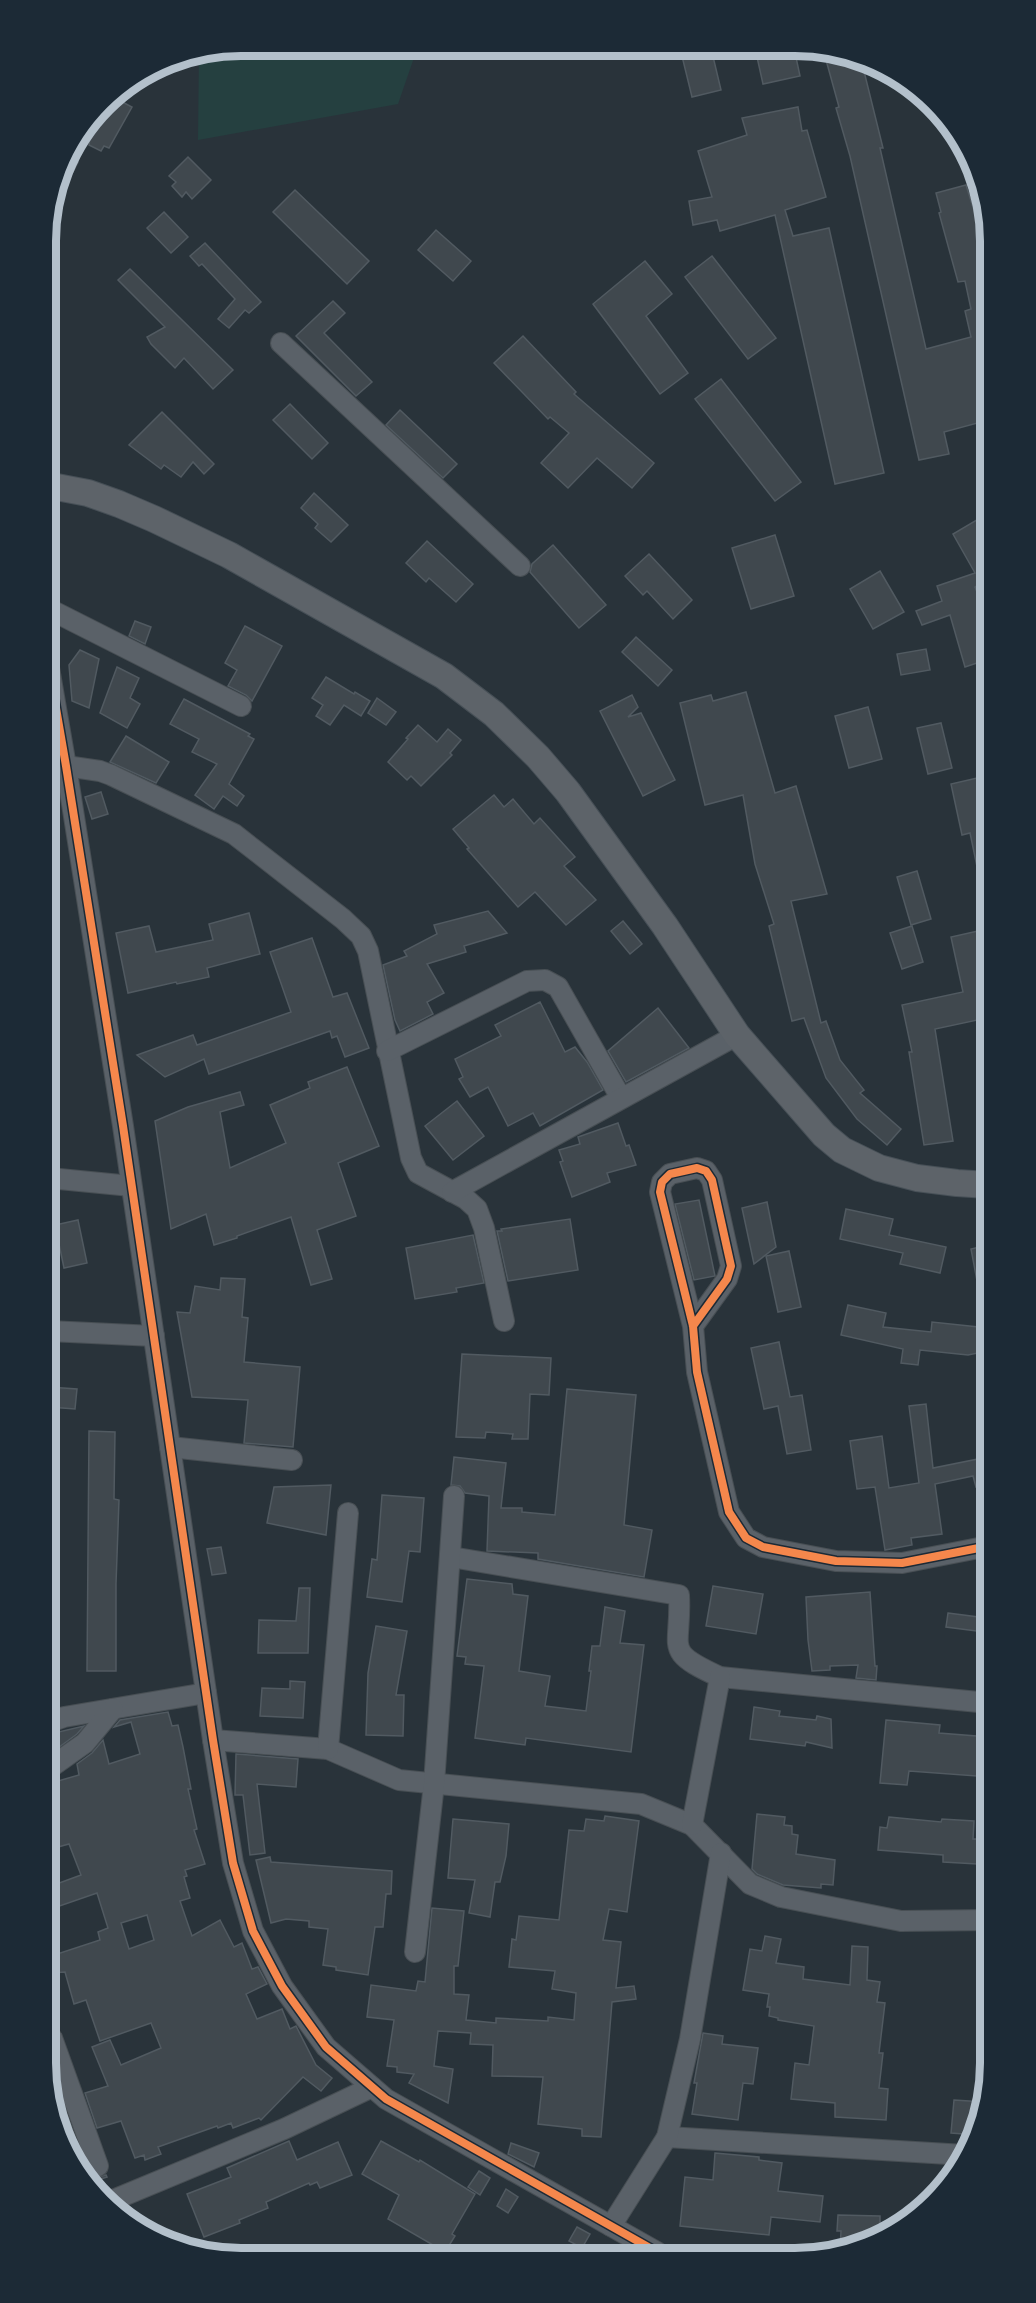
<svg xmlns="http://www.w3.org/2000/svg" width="1036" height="2303" font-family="Ubuntu,sans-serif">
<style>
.green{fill:#254040}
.building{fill:#40484e;stroke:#515a61;stroke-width:1.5;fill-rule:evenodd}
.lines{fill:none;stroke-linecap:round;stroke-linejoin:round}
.minor-casing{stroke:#484f54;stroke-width:22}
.major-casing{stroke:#475057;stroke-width:28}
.minor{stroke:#5a6168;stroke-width:20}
.major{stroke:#5d6369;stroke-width:26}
.cycleway-casing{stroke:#1c2a36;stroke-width:11}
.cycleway{stroke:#f5874c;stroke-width:8}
.rim{fill:none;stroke:#b3c0cb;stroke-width:8}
</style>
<rect width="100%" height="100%" fill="#29333a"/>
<path class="green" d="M241 45 418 46 398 104 198 140 199 53Z"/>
<g class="building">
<path d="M680 48H711L721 90 692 97Z"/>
<path d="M755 48H794L800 76 763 84Z"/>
<path d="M823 49H833L862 63 883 148H880L926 349 971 337 965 311 971 309 965 281 958 282 939 213 941 212 936 193 966 185 976 217 978 216 984 243 985 421 944 432 949 454 919 460 850 156 836 108 839 107Z"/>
<path d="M113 97 132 107 109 148 104 146 101 151 89 145 90 138Z"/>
<path d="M798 107 802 131 807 130 826 197 785 210 793 236 829 228 884 473 835 484 775 215 720 231 717 220 693 225 689 201 712 197 698 151 747 135 742 118Z"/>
<path d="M65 156 78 162 60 197 54 195Z"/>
<path d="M188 157 211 180 192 199 186 192 182 197 172 186 176 182 169 176Z"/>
<path d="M295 190 369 261 347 284 273 212Z"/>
<path d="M164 212 188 237 171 253 147 228Z"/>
<path d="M436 230 471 261 453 281 418 250Z"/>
<path d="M205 243 261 302 249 313 245 310 229 328 218 319 235 299 202 264 199 266 190 256Z"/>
<path d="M712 256 776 338 748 359 685 277Z"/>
<path d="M645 261 672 294 646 316 688 373 660 394 593 304Z"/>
<path d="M130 269 233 370 213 389 184 358 175 368 151 344 147 337 165 327 118 280Z"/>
<path d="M333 301 345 313 324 333 372 382 356 396 296 336Z"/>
<path d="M523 336 576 392 574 394 654 463 632 488 597 458 568 488 541 463 569 433 550 417 548 419 494 363Z"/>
<path d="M721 379 801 482 775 501 695 399Z"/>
<path d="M290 404 328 443 312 459 273 420Z"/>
<path d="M400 410 457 464 443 478 386 425Z"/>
<path d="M162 412 214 464 204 474 193 462 181 477 164 465 161 469 129 445Z"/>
<path d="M314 493 348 525 331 542 315 528 318 524 301 508Z"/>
<path d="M980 518 985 528 986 591 981 583 975 587 983 608H986V660L965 667 950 615 922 625 916 611 942 601 937 586 975 573 953 534Z"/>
<path d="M775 535 794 596 751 609 732 548Z"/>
<path d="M427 541 473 584 456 602 429 578 426 582 406 563Z"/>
<path d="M553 545 606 605 579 628 530 572 532 564Z"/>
<path d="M649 554 692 600 673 619 647 591 643 595 625 576Z"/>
<path d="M880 571 904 612 873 629 850 589Z"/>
<path d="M135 621 151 627 145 644 129 636Z"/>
<path d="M245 626 282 646 252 701 246 695 228 686 237 670 225 663Z"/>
<path d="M636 637 672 670 658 686 622 652Z"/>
<path d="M926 649 930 670 901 675 897 654Z"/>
<path d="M80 650 99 659 89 708 72 701 69 665Z"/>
<path d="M117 667 139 678 130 698 140 704 127 728 100 713Z"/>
<path d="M326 677 354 694 355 692 370 701 361 716 344 705 330 725 316 716 323 705 312 698Z"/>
<path d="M746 692 775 793 796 786 827 894 791 901 821 1023 826 1021 840 1060 864 1090 860 1093 901 1129 887 1145 857 1119 826 1078 804 1018 792 1021 769 926 774 924 755 864 743 795 705 805 680 703 711 695 713 701Z"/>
<path d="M632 695 638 707 628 717 641 713 675 780 643 796 600 711Z"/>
<path d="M377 698 396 712 386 725 368 713Z"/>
<path d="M184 699 250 734 248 736 254 739 229 784 244 796 237 806 223 796 214 809 195 795 217 764 192 752 199 739 170 724Z"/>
<path d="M868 707 882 759 849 768 835 716Z"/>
<path d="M941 723 952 768 928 774 917 728Z"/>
<path d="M418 725 437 742 448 729 461 740 450 753 452 755 421 786 411 776 407 780 388 762 408 739 406 738Z"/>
<path d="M126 736 169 762 156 783 110 762Z"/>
<path d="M986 776 987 880 980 881 970 833 962 835 951 784Z"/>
<path d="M101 792 108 814 92 819 85 797Z"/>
<path d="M494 795 504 807 513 799 534 824 540 818 575 857 564 866 596 900 566 925 535 892 518 907 467 849 469 848 453 829Z"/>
<path d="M917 871 931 919 911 925 897 877Z"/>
<path d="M488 911 507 933 464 946 466 952 427 964 444 993 427 1002 433 1014 400 1031 395 1020 383 965 407 956 404 951 437 934 434 925Z"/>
<path d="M249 913 260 954 207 968 209 977 177 984 176 982 128 993 116 933 149 926 156 952 213 940 209 924Z"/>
<path d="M623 921 642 944 630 954 611 931Z"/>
<path d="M912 926 923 962 902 969 890 933Z"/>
<path d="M987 929V963L981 964 987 994V1018L935 1029 953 1141 924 1145 909 1052H912L902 1005 963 992 951 937Z"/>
<path d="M312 938 333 997 347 993 369 1048 345 1057 337 1036 332 1038 330 1031 209 1074 204 1059 165 1077 137 1055 193 1035 197 1045 291 1012 270 952Z"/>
<path d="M540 1002 565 1052 575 1047 587 1062 603 1090 540 1126 533 1113 508 1126 488 1087 470 1097 459 1079 463 1077 455 1059 501 1036 495 1025Z"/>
<path d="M658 1008 689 1048 626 1082 608 1051Z"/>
<path d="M347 1067 379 1146 338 1163 356 1216 317 1230 332 1279 311 1285 291 1217 237 1236V1238L214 1245 206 1214 171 1229 155 1121 188 1107 240 1092 244 1105 220 1112 230 1168 286 1143 270 1105 310 1088 308 1082Z"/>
<path d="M457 1101 484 1136 453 1160 425 1126Z"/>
<path d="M618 1123 626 1146 629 1145 636 1165 607 1173 610 1182 572 1197 560 1162 563 1161 559 1150 580 1144 578 1137Z"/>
<path d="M699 1200 715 1276 694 1280 675 1204Z"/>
<path d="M767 1202 776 1247 754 1264 742 1208Z"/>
<path d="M846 1209 893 1219 889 1235 946 1247 940 1273 900 1264 903 1253 840 1239Z"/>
<path d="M570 1219 578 1270 508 1281 497 1231H502L501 1229Z"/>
<path d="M78 1220 87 1263 64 1268 55 1225Z"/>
<path d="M473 1235 484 1283 456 1288 457 1292 415 1299 406 1248Z"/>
<path d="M988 1245V1301L981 1302 971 1249Z"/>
<path d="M789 1251 801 1307 778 1312 766 1256Z"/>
<path d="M221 1278 245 1279 242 1317 248 1318 244 1362 300 1367 293 1447 244 1443 248 1400 192 1397 177 1312 190 1313 195 1286 220 1290Z"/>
<path d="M848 1305 886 1313 883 1327 931 1332 932 1322 988 1328V1351L968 1355 920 1350 918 1365 901 1363 903 1349 841 1335Z"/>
<path d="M779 1342 790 1397 802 1395 811 1450 787 1454 778 1406 764 1409 751 1348Z"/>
<path d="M462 1354 551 1358 549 1395 530 1394 528 1439H512L513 1434 486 1432 485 1438 456 1437Z"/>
<path d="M49 1387 77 1389 75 1409 49 1407Z"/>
<path d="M567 1389 636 1395 624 1525 652 1530 644 1577 538 1559V1553L487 1551 489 1496 465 1493 460 1486 451 1485 454 1457 506 1463 501 1508H522V1512L555 1515Z"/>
<path d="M926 1404 933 1468 988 1457 989 1484 976 1487 973 1476 935 1484 942 1534 911 1538 912 1545 885 1550 875 1487 857 1489 850 1441 882 1436 889 1488 919 1483 909 1406Z"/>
<path d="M89 1431 115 1432 114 1499 119 1500 116 1584V1671H87Z"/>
<path d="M331 1485 326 1535 267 1523 274 1487Z"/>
<path d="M382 1495 424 1498 420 1552 409 1551 402 1602 367 1597 372 1559 377 1560Z"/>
<path d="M221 1547 226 1573 212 1575 207 1549Z"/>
<path d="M467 1579 512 1584 513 1594 528 1596 519 1671 550 1676 545 1706 586 1711 591 1671H589L592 1646H600L605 1607 625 1611 620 1643 644 1645 631 1752 526 1738 525 1745 475 1738 484 1666 465 1664 466 1657 457 1656Z"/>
<path d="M713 1586 763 1594 756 1634 706 1626Z"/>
<path d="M299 1588H310L308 1653H258L259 1620 296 1621Z"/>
<path d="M870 1592 875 1666H877L876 1680 856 1678 858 1665 830 1666V1670L812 1671 808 1640 806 1597Z"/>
<path d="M948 1613 986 1618 984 1632 946 1627Z"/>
<path d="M376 1626 407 1631 396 1695H404L403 1736 366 1735 368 1673Z"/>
<path d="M290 1681 305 1682 303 1718 260 1716 262 1688 290 1689Z"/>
<path d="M754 1707 780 1711 779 1716 816 1720 817 1716 831 1719 832 1748 806 1742 805 1746 750 1739Z"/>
<path d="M168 1712 172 1726 178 1725 183 1747 191 1789H188L197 1829 194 1830 205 1864 185 1870 187 1876 184 1877 190 1898 180 1901 192 1936 220 1920 234 1947 242 1943 252 1969 258 1967 267 1984 246 1994 257 2019 282 2009 290 2029 296 2026 316 2065 332 2078 321 2091 303 2077 261 2120 259 2118 233 2128 231 2123 218 2128 217 2126 158 2147 161 2154 145 2160 144 2155 135 2158 121 2121 97 2128 85 2093 108 2086 92 2047 110 2040 121 2065 161 2048 151 2023 100 2041 86 2000 74 2004 65 1972 51 1973V1956L100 1940 98 1932 108 1928 97 1893 51 1909V1886L81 1875 69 1844 51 1849V1783L79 1775 77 1764 92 1753 103 1740 109 1764 140 1754 131 1722 114 1727 120 1720ZM147 1915 154 1940 129 1949 121 1923Z"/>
<path d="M886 1720 940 1725 939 1733 989 1737 990 1777 909 1771 907 1785 880 1783Z"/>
<path d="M84 1726 77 1734 51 1753 50 1734Z"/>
<path d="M236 1754 298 1759 296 1787 257 1784 265 1853 250 1855 243 1795H235Z"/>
<path d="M757 1814 785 1817 784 1825 792 1826V1834L798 1835 796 1854 835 1860 833 1885 821 1884V1888L783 1885 757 1874 752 1869Z"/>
<path d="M605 1816 639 1821 627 1912 609 1909 603 1940 621 1942 616 1988 634 1986 636 1999 612 2002 601 2137 582 2136V2129L538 2124 543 2077 492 2076 493 2045 470 2044 471 2033 438 2031 434 2066 453 2069 448 2103 409 2083 414 2074 397 2072V2067L387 2066 394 2020 367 2017 371 1985 416 1991 418 1981 425 1982 432 1908 464 1911 458 1966H454V1994L469 1995 466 2020 496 2023V2018L548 2021V2017L574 2020 576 1993 552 1989 555 1971 509 1967 512 1939 516 1940 519 1916 559 1920 569 1830 584 1831 586 1819 604 1821Z"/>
<path d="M889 1817 941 1822 942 1819 974 1821 973 1839H979L977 1864 943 1862V1855L878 1850 880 1827 887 1828Z"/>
<path d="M453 1819 509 1824 506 1856 500 1882H495L490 1917 469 1913 475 1880 448 1878Z"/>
<path d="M270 1857 271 1862 392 1871 391 1894H386L383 1927H375L368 1975 336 1970V1967L323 1965 328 1929 309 1927V1921L286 1919 271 1923 256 1860Z"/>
<path d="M765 1936 781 1939 776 1963 804 1967 803 1979 850 1985 852 1946 868 1947 867 1980 880 1982 877 2002 885 2003 879 2053H883L879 2088 888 2089 886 2120 835 2117V2103L791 2099 795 2063 809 2065 814 2026 778 2020V2018L769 2016 770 2007H767L769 1994 743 1990 750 1949 762 1951Z"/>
<path d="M703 2033 723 2036 722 2044 758 2048 753 2084 743 2083 738 2120 692 2114 697 2083H694Z"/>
<path d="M52 2072 87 2170 95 2178 106 2175 107 2177 89 2183 78 2171 52 2113Z"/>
<path d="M954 2100 984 2102 977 2135 951 2133Z"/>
<path d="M289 2141 297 2160 338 2142 352 2175 320 2188 317 2182 310 2185 309 2183 266 2202 268 2208 239 2220 240 2223 204 2237 187 2194 231 2177 227 2168Z"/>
<path d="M381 2141 419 2162 420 2160 475 2194 452 2234 455 2236 445 2252 388 2219 399 2195 362 2174Z"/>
<path d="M511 2143 539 2153 534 2167 508 2154Z"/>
<path d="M715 2153 759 2157V2160L782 2163 778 2191 823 2196 820 2222 771 2217 769 2235 680 2226 685 2177 713 2180Z"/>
<path d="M479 2171 490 2178 480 2195 468 2187Z"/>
<path d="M506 2189 518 2197 508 2213 497 2206Z"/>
<path d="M838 2215 880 2216V2236L849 2250H840L841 2231H837Z"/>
<path d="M577 2227 590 2234 582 2248 569 2241Z"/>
</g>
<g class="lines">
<defs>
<g id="minor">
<path d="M281 343 520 566"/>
<path d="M47 608 241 706"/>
<path d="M47 656 66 766 123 1126 213 1740 233 1863 253 1931 282 1986 326 2047 386 2099 657 2252"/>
<path d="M66 766 100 771 111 775 234 834 343 919 361 936 368 951 411 1158 418 1173 466 1199 477 1209 484 1228 504 1321"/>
<path d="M387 1051 527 981 545 980 558 987 621 1098"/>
<path d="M49 1178 131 1186"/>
<path d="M452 1192 737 1035"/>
<path d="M693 1326 727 1279 731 1266 712 1180 706 1171 697 1168 670 1174 662 1182 660 1192 693 1326 697 1372 729 1512 746 1538 763 1547 836 1561 902 1563 989 1546"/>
<path d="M49 1331 154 1336"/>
<path d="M170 1447 292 1460"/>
<path d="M451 1557 679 1595C682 1650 661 1650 720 1677L989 1703"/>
<path d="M50 1722 64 1717 206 1693"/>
<path d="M213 1740 328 1749 399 1780 641 1804 692 1825 750 1884 781 1897 901 1921 990 1920"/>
<path d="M328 1749 348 1513"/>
<path d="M51 1767 85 1743 113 1709"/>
<path d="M692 1825 720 1677"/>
<path d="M415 1952 434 1784 454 1496"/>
<path d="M52 2038 98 2166"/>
<path d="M667 2137 965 2155"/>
<path d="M106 2203 284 2129 372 2087"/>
<path d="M611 2226 667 2137 690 2039 721 1853"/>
</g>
<path id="major" d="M46 485 88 493 119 504 154 519 229 555 444 676 494 714 538 757 568 792 665 926 737 1035 824 1135 842 1150 879 1168 917 1178 957 1183 988 1185"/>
</defs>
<use href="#minor" class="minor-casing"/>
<use href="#major" class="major-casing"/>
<use href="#minor" class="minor"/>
<use href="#major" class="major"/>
<defs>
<g id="cycleway">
<path d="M47 656 66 766 123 1126 213 1740 233 1863 253 1931 282 1986 326 2047 386 2099 657 2252"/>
<path d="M693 1326 727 1279 731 1266 712 1180 706 1171 697 1168 670 1174 662 1182 660 1192 693 1326 697 1372 729 1512 746 1538 763 1547 836 1561 902 1563 989 1546"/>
</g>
</defs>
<use href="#cycleway" class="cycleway-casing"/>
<use href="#cycleway" class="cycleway"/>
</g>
<path d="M0 0H1036V2303H0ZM241 56H795A185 185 0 0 1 980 241V2063A185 185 0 0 1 795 2248H241A185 185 0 0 1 56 2063V241A185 185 0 0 1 241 56Z" fill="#1c2a36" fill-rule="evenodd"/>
<path class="rim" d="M241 56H795A185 185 0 0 1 980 241V2063A185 185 0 0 1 795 2248H241A185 185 0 0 1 56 2063V241A185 185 0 0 1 241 56Z"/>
</svg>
